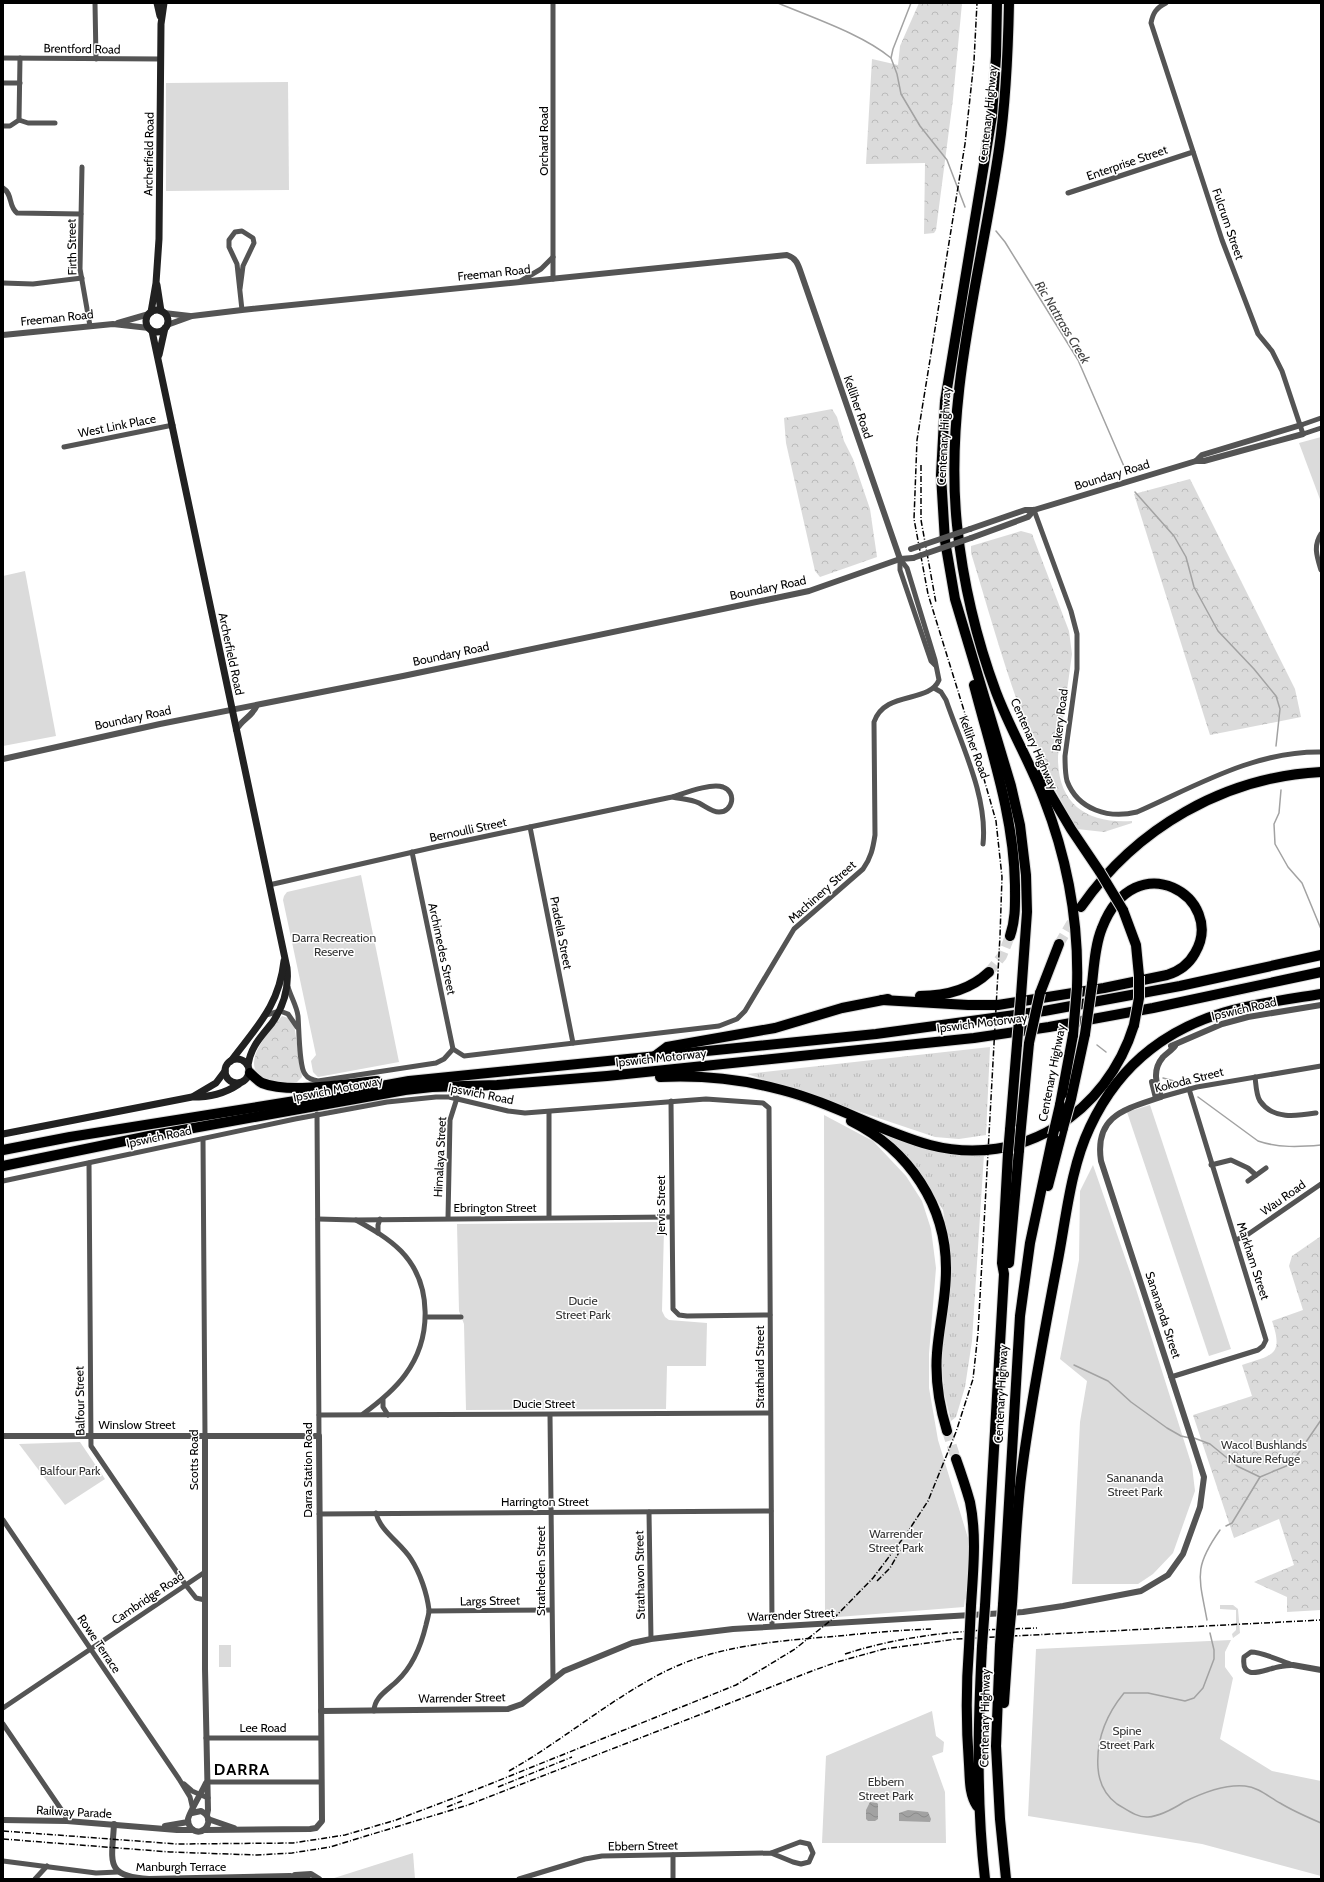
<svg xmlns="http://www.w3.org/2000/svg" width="1324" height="1882" font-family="Cabin,sans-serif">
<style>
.grass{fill:url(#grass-tufts)}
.forest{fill:url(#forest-crowns)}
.park{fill:#dbdbdb}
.water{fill:url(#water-waves)}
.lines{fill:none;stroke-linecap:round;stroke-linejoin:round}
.stream{stroke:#a2a2a2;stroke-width:1.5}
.motorway-tunnel{stroke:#d9d9d9;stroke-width:10;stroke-dasharray:10 5;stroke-linecap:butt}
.motorway-casing{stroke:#dbdbdb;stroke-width:12}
.minor{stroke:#545454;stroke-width:5}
.tertiary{stroke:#545454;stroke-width:6}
.secondary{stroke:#212121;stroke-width:7}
.motorway{stroke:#000;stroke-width:10}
.rail{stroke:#000;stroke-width:1.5;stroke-dasharray:6 2 1 2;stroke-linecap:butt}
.motorway-bridge-casing{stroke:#dbdbdb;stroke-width:12;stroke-linecap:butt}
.tertiary-bridge{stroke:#545454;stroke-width:6}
.motorway-bridge{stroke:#000;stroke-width:10}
.labels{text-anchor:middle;stroke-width:3;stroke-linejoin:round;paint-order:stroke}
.street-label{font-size:12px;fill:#000;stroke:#fff}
.park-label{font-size:12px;fill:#323232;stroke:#fff}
.water-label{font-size:13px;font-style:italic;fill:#434343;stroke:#fff}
.district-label{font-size:16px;font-weight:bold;letter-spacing:1px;fill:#000;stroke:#fff}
</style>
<defs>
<pattern id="grass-tufts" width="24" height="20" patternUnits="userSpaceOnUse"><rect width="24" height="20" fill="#dbdbdb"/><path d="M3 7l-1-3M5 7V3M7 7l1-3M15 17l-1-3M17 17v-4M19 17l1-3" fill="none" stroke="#bababa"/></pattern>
<pattern id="forest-crowns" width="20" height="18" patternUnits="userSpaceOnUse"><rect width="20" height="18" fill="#dbdbdb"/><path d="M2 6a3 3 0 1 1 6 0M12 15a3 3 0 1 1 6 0" fill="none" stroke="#bababa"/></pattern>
<pattern id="water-waves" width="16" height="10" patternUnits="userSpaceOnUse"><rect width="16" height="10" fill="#a2a2a2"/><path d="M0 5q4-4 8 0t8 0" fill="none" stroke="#8a8a8a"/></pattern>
</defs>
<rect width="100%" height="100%" fill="#fff"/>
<g class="grass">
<path d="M990 1047 986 1135 959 1139 935 1137 747 1074Z"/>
<path d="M884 1135 923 1147 984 1154 972 1341 965 1387 956 1417 951 1421 944 1393 942 1361 949 1292V1249L943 1210 922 1177Z"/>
</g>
<g class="forest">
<path d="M919 3H962L953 99 936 230 934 233 924 234 925 163 866 164 872 59 898 65 900 46Z"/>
<path d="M832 409 837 417 844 441 853 459 870 509 877 557 820 577 815 571 786 443 784 418Z"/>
<path d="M1190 479 1295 689 1301 717 1210 735 1134 494Z"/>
<path d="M1021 531 1032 534 1069 631 1072 654 1058 756C1057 804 1087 824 1132 821V823L1104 832 1077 829C1062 803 1048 777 1036 750 1009 686 991 618 971 553V546Z"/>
<path d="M282 1016 288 1018 294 1024 302 1077 297 1082C286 1082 270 1083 261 1076 240 1062 272 1028 282 1016Z"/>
<path d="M1321 1236V1610L1287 1612V1597L1254 1582 1294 1565 1279 1519 1234 1538 1193 1415 1252 1396 1242 1365C1272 1355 1284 1356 1272 1321L1303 1310 1289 1266 1292 1256Z"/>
</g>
<g class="park">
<path d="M288 82 289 190 166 191V83Z"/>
<path d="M1321 437V502L1299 443Z"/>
<path d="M25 571 56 736 3 746V576Z"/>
<path d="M361 875 399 1062 318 1077 313 1072 311 1061 316 1055 283 900 284 896 287 892Z"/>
<path d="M1150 1105 1231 1349 1209 1356 1127 1112Z"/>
<path d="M824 1115 873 1141 906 1176 922 1201 931 1229 936 1268 929 1354V1388L938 1440 968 1538 969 1598 965 1599 964 1607 825 1618Z"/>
<path d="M1093 1165 1136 1289 1192 1466 1195 1491 1173 1553 1153 1574 1138 1584H1072L1080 1422 1087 1381 1060 1359 1079 1260 1080 1191Z"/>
<path d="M661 1222 664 1229 662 1311 665 1317 669 1320 707 1323 706 1366H667L666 1409 466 1410 464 1324 459 1311 457 1224Z"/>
<path d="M80 1442 105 1479 65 1505 19 1444Z"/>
<path d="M1220 1605H1233L1238 1609 1240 1633 1233 1638 1232 1634 1236 1630V1610L1220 1609Z"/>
<path d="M1231 1640 1225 1652V1667L1233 1678 1220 1739 1272 1771 1321 1781V1876L1202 1844 1028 1816 1036 1649Z"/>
<rect x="219" y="1645" width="12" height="22"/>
<path d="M932 1711 936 1736 944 1742 943 1752 932 1756 945 1792 946 1843H822L826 1756Z"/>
<path d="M413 1853 415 1879H331Z"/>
</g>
<g class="water">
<path d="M870 1802 877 1803 878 1804V1819L875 1821H868L866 1819V1810Z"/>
<path d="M908 1810 928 1812 931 1819 930 1822 899 1821V1813Z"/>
</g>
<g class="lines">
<g class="stream">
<path d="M778 3C813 18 862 34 891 58"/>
<path d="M911 3 893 49 891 58 897 74 901 94 920 126 947 160 965 207"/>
<path d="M996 231 1005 242 1078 360 1126 471"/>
<path d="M1135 492 1174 536 1186 557 1194 587 1218 631 1254 669 1276 696 1280 709 1276 746"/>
<path d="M1281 790 1279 813 1274 824 1275 844 1288 867 1302 883 1321 929"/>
<path d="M1097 1045 1106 1052"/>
<path d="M1163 1078 1174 1081"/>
<path d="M1198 1097 1258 1141C1278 1148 1300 1147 1321 1145"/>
<path d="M1074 1365 1108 1381 1131 1402 1167 1428 1181 1436 1190 1438"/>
<path d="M1194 1438 1210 1444 1237 1466 1260 1477"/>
<path d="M1226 1526 1232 1523 1260 1477 1291 1464 1321 1420"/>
<path d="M1207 1620C1199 1577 1193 1568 1220 1530"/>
<path d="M1210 1633 1214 1650V1659L1203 1688 1194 1698 1185 1701 1148 1693H1124C1106 1715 1096 1740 1098 1768 1099 1783 1105 1795 1117 1804 1126 1809 1137 1818 1148 1817 1161 1816 1173 1809 1184 1802 1202 1793 1224 1784 1245 1786 1258 1787 1269 1797 1280 1803 1293 1811 1307 1817 1321 1823"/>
</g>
<g class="motorway-tunnel">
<path d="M1059 944 1076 915"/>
<path d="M989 972 1002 956 1010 936"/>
<path d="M947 1431 956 1459"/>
</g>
<defs>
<g id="motorway">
<path d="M997 3 996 56 992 116 945 401 941 475 945 541 955 599 1011 786 1020 825 1026 875 1027 912 1021 996"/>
<path d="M1009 3C1008 52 1006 101 999 149 981 274 944 398 957 525 963 583 976 638 996 692 1010 729 1030 762 1044 799 1067 858 1079 923 1077 987"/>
<path d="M974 685C991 751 1014 816 1015 885 1015 902 1016 919 1010 936"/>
<path d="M1039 775 1071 829 1100 872"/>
<path d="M1081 907C1136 828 1224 777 1321 772"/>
<path d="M1123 910 1136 945 1139 976"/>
<path d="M1040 993 1059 944"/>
<path d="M920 996C946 996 970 990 989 972"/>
<path d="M882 1000 968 1005H998L1104 988 1167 975C1180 971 1189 964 1195 953 1227 898 1135 842 1102 928 1095 945 1094 966 1092 984"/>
<path d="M655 1056 667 1047 775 1028 842 1008 888 999"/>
<path d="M250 1073C253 1076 257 1080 262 1083 289 1094 347 1084 377 1081"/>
<path d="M660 1077C701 1075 742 1079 782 1090 833 1103 879 1131 930 1145 1021 1169 1107 1113 1134 1025"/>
<path d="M1071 1099 1085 1034"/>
<path d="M1060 1105 1073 1035"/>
<path d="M851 1121C909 1150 947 1206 946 1271 946 1299 939 1326 937 1353 935 1379 939 1405 947 1431"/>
<path d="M1021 1127 1029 1043"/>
<path d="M1010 1130 1017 1044"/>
<path d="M3 1150 70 1137 326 1096 409 1081 876 1034 1044 1011 1180 986 1321 955"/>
<path d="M3 1166 149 1136 405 1090 432 1087 497 1085 607 1076 974 1038 1049 1027 1153 1008 1321 972"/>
<path d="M1048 1186 1063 1128"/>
<path d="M1009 1263 1019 1150"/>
<path d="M956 1459C961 1473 966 1488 970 1502 977 1536 973 1572 971 1606"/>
<path d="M1012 1604C1015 1560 1016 1514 1022 1470 1031 1401 1044 1333 1057 1265 1066 1220 1070 1169 1090 1127 1104 1097 1125 1069 1151 1049 1203 1009 1258 1004 1321 994"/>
<path d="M1003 1605 1020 1316 1030 1243 1053 1135"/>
<path d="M985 1606 1004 1274 1002 1263 1008 1153"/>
<path d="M1000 1645 996 1746 1000 1819 1006 1879"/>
<path d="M982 1646C978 1724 976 1801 985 1879"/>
<path d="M969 1647C966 1686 966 1725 969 1764 970 1779 969 1794 977 1806"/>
<path d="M1004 1703 1008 1645"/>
</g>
</defs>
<use href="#motorway" class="motorway-casing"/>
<g class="minor">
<path d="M95 3 96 59"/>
<path d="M553 3V279"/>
<path d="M1166 3C1156 8 1153 13 1151 23L1222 240 1258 334 1272 351 1282 371 1303 434 1321 428"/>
<path d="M3 58 161 59"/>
<path d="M3 83H20"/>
<path d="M19 120 28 123H55"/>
<path d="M3 126H10L19 120 20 58"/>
<path d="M82 167 80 269 90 326"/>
<path d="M3 188C13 194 8 206 17 213L81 214"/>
<path d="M1068 193 1193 152"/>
<path d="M519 282 541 269 553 257"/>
<path d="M3 283 33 284 82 278"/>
<path d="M240 289 243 266 254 243 253 238 242 231 235 232 229 240V247L237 264 242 310"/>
<path d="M1301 425 1321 418"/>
<path d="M64 447 173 425"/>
<path d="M1034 510 1071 611 1077 634V669L1065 756C1065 764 1065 773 1067 781 1078 810 1109 819 1137 812 1196 786 1254 751 1321 752"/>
<path d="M1321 534C1313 546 1317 557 1321 570"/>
<path d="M900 559V570L931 661 935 665"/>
<path d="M934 688 941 692 946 700C961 744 988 797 983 844"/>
<path d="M530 827 573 1043"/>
<path d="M412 852 453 1049"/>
<path d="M269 885 435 847 672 797C685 793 710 783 723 787 737 792 733 812 719 812 712 812 705 806 699 803 691 799 682 799 672 797"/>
<path d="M288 987C291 997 297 1007 298 1016 299 1027 299 1067 305 1074 308 1079 313 1080 318 1081L436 1063 444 1059 453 1049"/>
<path d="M266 1015 280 1011 288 1014 297 1027"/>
<path d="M453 1049 464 1056 719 1026 737 1019 745 1011 794 929 863 869C871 858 873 848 875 835L874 722C885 690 929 704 939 680L935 660 907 568 900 559"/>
<path d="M1255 1077C1256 1084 1256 1095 1260 1101 1273 1120 1297 1116 1316 1113"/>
<path d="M1161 1097 1197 1087 1321 1066"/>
<path d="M671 1101 673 1309 679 1315 687 1316 770 1315"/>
<path d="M549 1112V1217"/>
<path d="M317 1114 319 1436"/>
<path d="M203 1139 205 1436"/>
<path d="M89 1163 91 1446 185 1584 196 1598 205 1600"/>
<path d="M1211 1165 1231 1160 1248 1168 1256 1175"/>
<path d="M3 1181 295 1119 387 1102 436 1097H449L508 1111 525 1113 706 1099 763 1103 769 1108 772 1626"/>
<path d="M1248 1181 1266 1168"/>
<path d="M448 1218 450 1120 457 1098"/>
<path d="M318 1219 355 1220 671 1217"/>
<path d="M356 1220C372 1229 388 1238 401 1251 433 1284 432 1339 405 1375 394 1390 378 1403 363 1414"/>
<path d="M378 1233V1225L380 1219"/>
<path d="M1236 1240 1247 1235 1321 1184"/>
<path d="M426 1317H461"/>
<path d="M1171 1377 1258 1350 1263 1346 1266 1340 1189 1089"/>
<path d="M383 1400V1407L388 1415"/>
<path d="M319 1415 770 1413"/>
<path d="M550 1415 553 1679"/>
<path d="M649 1512 651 1639"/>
<path d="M319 1514 771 1511"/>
<path d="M3 1520 179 1779 190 1797 193 1810"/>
<path d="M429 1611 551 1610"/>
<path d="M1251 1652C1262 1652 1281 1661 1293 1665 1287 1666 1280 1666 1274 1668 1261 1671 1241 1681 1244 1657Z"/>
<path d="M3 1708 205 1572"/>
<path d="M374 1711C374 1697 388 1690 397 1681 413 1666 421 1646 426 1625 427 1620 429 1615 429 1610 427 1593 420 1573 411 1559 401 1543 380 1531 376 1513"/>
<path d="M3 1724 65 1815 67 1821"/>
<path d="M206 1738H321"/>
<path d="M207 1782H321"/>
<path d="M184 1784 192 1791 208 1798"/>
<path d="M673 1855V1879"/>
<path d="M3 1861 96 1873 118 1872"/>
<path d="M35 1879 47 1866"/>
<path d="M519 1879 585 1859 602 1856 771 1853 800 1842 809 1844 813 1853 809 1862 801 1864 793 1862 771 1853"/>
</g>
<g class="tertiary">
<path d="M164 313 190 316"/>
<path d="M118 323 149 314"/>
<path d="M167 325 192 316 242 310 787 255C796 258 798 264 801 273L900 559"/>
<path d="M3 335 113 324 149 328"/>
<path d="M1196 461 1202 455 1301 425"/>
<path d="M970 529 1025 510H1034L1196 461H1204L1303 434"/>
<path d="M971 538 1028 517 1034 510"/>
<path d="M236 730C242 719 253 716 257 705"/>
<path d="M3 759 160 724 403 676 809 591 900 559 913 558"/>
<path d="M1171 1046 1222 1024 1248 1017 1321 1005"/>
<path d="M1152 1082 1156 1098"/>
<path d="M3 1436H319L322 1821 316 1828 310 1829 204 1830"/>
<path d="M205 1436V1669L208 1810 207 1815"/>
<path d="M1293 1665 1321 1670"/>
<path d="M321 1711 508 1709 522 1704 564 1671 632 1643 651 1639 733 1629 1023 1612 1063 1606 1141 1591 1168 1575 1183 1554 1200 1507 1204 1477 1101 1161C1094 1115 1126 1109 1161 1097 1156 1083 1152 1070 1163 1057 1167 1053 1172 1050 1175 1046"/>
<path d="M192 1813 201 1811C218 1819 202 1840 191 1828 189 1826 188 1822 188 1819 190 1811 202 1792 206 1783"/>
<path d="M208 1819 234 1828"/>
<path d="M3 1820 67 1821 177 1830H193"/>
<path d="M114 1824C112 1862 104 1876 149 1879L290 1876 308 1879"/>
<path d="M165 1826 188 1822"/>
<path d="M295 1875 311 1874 319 1879"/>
</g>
<g class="secondary">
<path d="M157 3 160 16"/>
<path d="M157 285 161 311"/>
<circle cx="157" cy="321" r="11"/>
<path d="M151 312 156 283 159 239 161 24 164 3"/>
<path d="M152 331 287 968C289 988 284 1006 272 1023 261 1037 251 1046 248 1065"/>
<path d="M159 355 165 328"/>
<circle cx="237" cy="1071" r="12"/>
<path d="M231 1061C257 1026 279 1006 284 961"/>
<path d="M194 1096 216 1083 225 1071"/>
<path d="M3 1134 192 1097C210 1097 224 1094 239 1084"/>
</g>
<use href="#motorway" class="motorway"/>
<g class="rail">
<path d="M921 465V520L936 603"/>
<path d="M877 1581 890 1568 901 1549"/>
<path d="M981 1630 1037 1628"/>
<path d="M845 1654C891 1639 937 1633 986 1630"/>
<path d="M509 1771C562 1741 608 1701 662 1673 716 1645 778 1641 838 1636 869 1633 900 1630 931 1629"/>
<path d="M498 1787 572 1757"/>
<path d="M447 1807 462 1801"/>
<path d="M3 1831 177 1844 293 1843 345 1835 396 1820 475 1790 736 1685 795 1649 835 1617 873 1578 907 1533 928 1501 956 1432 973 1379 978 1333 1000 936 1002 877 996 821 970 730 928 594 914 519 917 440 965 144 974 61 977 3"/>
<path d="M3 1839 170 1852 257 1855 292 1853 330 1847 468 1805 812 1671 837 1662 884 1649 956 1639 1321 1620"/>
</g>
<defs>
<g id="motorway-bridge">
<path d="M1100 872 1123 910"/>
<path d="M1134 1025 1139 998V976"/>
<path d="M1085 1034 1092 984"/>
<path d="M1073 1035 1077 987"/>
<path d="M1029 1043 1040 993"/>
<path d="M1017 1044 1021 996"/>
<path d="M1063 1128 1071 1099"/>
<path d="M1053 1135 1060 1105"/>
<path d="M1019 1150 1021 1127"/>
<path d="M1008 1153 1010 1130"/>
<path d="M1000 1645 1003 1605"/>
<path d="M1008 1645 1012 1604"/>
<path d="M982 1646 985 1606"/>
<path d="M969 1647 971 1606"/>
</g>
</defs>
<use href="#motorway-bridge" class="motorway-bridge-casing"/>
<g class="tertiary-bridge">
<path d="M911 549 970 529"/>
<path d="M913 558 971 538"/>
</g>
<use href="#motorway-bridge" class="motorway-bridge"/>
</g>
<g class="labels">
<g class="street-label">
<text transform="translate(82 49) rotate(1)" y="4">Brentford Road</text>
<text transform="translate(988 114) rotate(-84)" y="4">Centenary Highway</text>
<text transform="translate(544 141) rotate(-90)" y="4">Orchard Road</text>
<text transform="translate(149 154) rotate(-89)" y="4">Archerfield Road</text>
<text transform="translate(1127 163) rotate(-19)" y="4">Enterprise Street</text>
<text transform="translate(1228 224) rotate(71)" y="4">Fulcrum Street</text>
<text transform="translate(72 247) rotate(-91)" y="4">Firth Street</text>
<text transform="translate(494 273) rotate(-6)" y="4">Freeman Road</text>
<text transform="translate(57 318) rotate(-6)" y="4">Freeman Road</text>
<text transform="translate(858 407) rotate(71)" y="4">Kelliher Road</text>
<text transform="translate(117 426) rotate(-11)" y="4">West Link Place</text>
<text transform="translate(944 436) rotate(-87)" y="4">Centenary Highway</text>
<text transform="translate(1112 475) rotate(-17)" y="4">Boundary Road</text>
<text transform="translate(768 588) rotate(-12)" y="4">Boundary Road</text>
<text transform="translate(231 654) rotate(78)" y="4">Archerfield Road</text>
<text transform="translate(451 654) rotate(-12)" y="4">Boundary Road</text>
<text transform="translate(133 718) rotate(-12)" y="4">Boundary Road</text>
<text transform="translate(1060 720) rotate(-83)" y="4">Bakery Road</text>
<text transform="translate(1034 744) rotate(66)" y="4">Centenary Highway</text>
<text transform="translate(974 747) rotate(70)" y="4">Kelliher Road</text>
<text transform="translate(468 830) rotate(-12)" y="4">Bernoulli Street</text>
<text transform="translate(822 892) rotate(-42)" y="4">Machinery Street</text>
<text transform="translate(561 933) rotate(79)" y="4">Pradella Street</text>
<text transform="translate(442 949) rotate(78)" y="4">Archimedes Street</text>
<text transform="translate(1244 1009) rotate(-13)" y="4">Ipswich Road</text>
<text transform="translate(982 1023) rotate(-7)" y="4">Ipswich Motorway</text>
<text transform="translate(661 1058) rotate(-6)" y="4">Ipswich Motorway</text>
<text transform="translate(1052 1073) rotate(-79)" y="4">Centenary Highway</text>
<text transform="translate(1189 1080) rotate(-14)" y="4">Kokoda Street</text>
<text transform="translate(338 1089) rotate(-11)" y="4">Ipswich Motorway</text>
<text transform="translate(481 1094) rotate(11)" y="4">Ipswich Road</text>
<text transform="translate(159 1137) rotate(-12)" y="4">Ipswich Road</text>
<text transform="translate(440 1157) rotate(-87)" y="4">Himalaya Street</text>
<text transform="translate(1283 1198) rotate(-35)" y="4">Wau Road</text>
<text transform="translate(661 1205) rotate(-90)" y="4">Jervis Street</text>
<text x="495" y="1212">Ebrington Street</text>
<text transform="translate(1253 1261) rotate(72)" y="4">Markham Street</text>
<text transform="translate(1163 1315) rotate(72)" y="4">Sanananda Street</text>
<text transform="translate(760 1367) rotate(-90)" y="4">Strathaird Street</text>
<text transform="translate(1001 1394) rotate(-87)" y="4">Centenary Highway</text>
<text transform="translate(80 1401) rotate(-91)" y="4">Balfour Street</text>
<text x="544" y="1408">Ducie Street</text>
<text x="137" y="1429">Winslow Street</text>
<text transform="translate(194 1460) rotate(-90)" y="4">Scotts Road</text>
<text transform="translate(308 1470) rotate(-90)" y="4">Darra Station Road</text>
<text x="545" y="1506">Harrington Street</text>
<text transform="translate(541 1571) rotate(-90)" y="4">Stratheden Street</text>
<text transform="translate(640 1575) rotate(-91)" y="4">Strathavon Street</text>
<text transform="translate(148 1598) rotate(-34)" y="4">Cambridge Road</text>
<text transform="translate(490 1601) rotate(-1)" y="4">Largs Street</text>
<text transform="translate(791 1615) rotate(-3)" y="4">Warrender Street</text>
<text transform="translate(99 1644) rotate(56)" y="4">Rowe Terrace</text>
<text transform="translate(462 1698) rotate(-1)" y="4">Warrender Street</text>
<text transform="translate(985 1718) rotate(-89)" y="4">Centenary Highway</text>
<text x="263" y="1732">Lee Road</text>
<text transform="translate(74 1812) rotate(3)" y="4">Railway Parade</text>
<text transform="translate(643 1846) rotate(-1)" y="4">Ebbern Street</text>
<text x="181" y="1871">Manburgh Terrace</text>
</g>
<g class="park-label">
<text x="334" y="942">Darra Recreation<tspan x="334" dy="14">Reserve</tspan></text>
<text x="583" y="1305">Ducie<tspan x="583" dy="14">Street Park</tspan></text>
<text x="1264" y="1449">Wacol Bushlands<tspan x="1264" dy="14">Nature Refuge</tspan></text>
<text x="70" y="1475">Balfour Park</text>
<text x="1135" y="1482">Sanananda<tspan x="1135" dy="14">Street Park</tspan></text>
<text x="896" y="1538">Warrender<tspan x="896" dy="14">Street Park</tspan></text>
<text x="1127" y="1735">Spine<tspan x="1127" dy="14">Street Park</tspan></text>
<text x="886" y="1786">Ebbern<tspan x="886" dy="14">Street Park</tspan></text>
</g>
<g class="water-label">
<text transform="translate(1063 322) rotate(59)" y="5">Ric Nattrass Creek</text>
</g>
<g class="district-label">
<text x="242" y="1775">DARRA</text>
</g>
</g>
<rect width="1324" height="1882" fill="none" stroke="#000000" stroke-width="8"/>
</svg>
